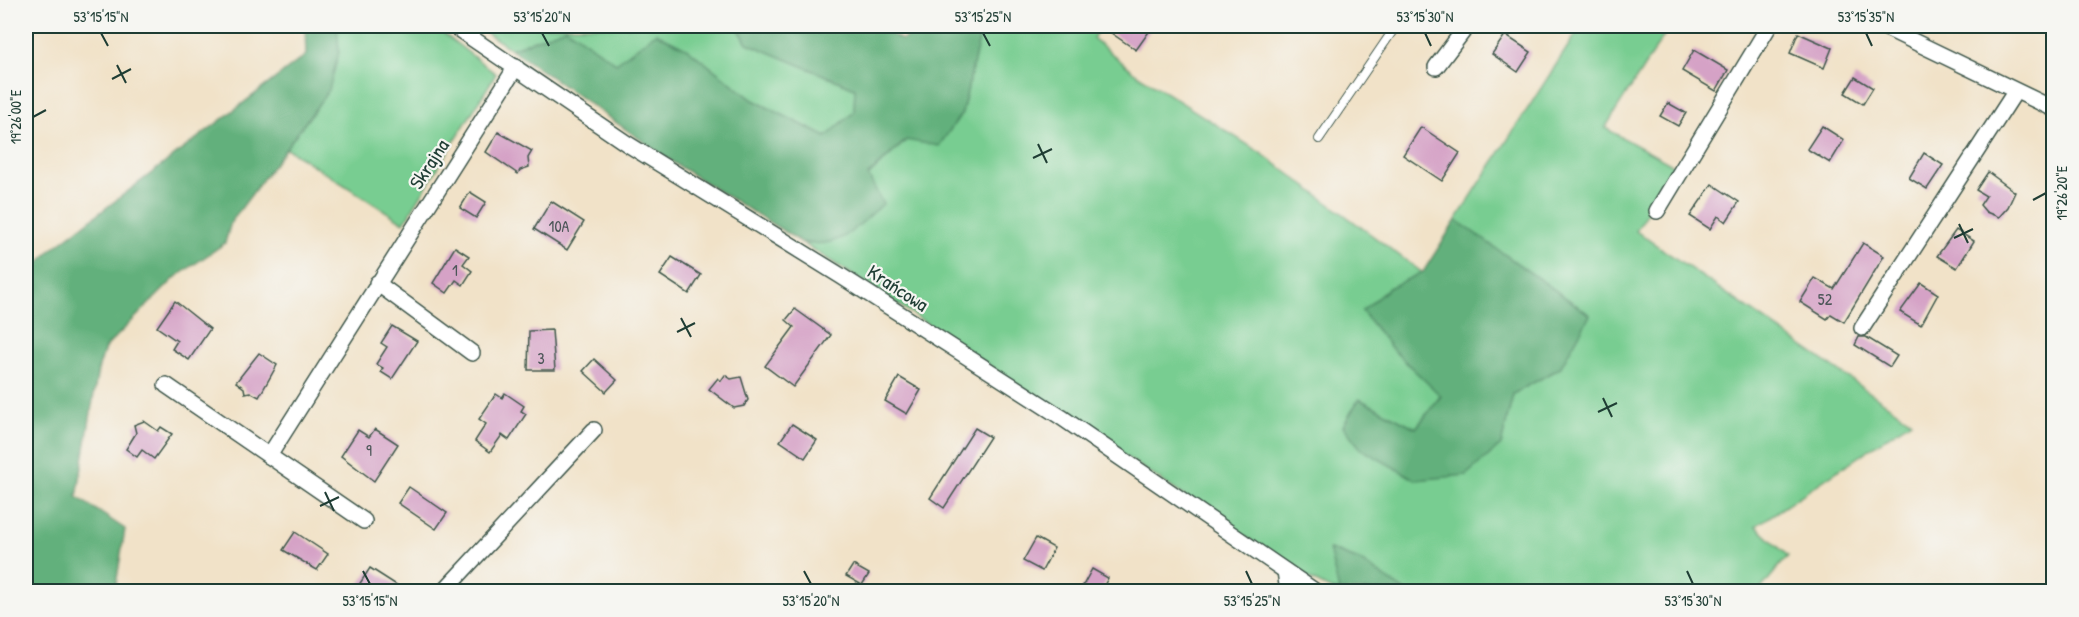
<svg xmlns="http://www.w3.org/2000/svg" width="2079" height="617" font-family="'Patrick Hand',sans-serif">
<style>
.green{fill:#78cd91;stroke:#4c8562;stroke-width:1.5}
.forest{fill:#62b07b;stroke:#407658;stroke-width:1.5}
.building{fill:#d5a2c6}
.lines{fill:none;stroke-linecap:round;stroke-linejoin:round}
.service-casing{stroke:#3e564a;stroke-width:10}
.minor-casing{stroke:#3e564a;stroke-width:18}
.service{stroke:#fff;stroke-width:8}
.minor{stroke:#fff;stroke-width:15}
.ticks{fill:none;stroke:#1f3d34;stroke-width:2}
.labels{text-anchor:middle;stroke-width:4.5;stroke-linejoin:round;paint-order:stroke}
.number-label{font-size:16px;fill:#4c5658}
.street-label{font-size:20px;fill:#1f3d34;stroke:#f6f6f2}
.neatline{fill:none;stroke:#1f3d34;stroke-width:2}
.ticks-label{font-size:15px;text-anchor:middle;fill:#1f3d34}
</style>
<rect width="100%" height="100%" fill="#f6f6f2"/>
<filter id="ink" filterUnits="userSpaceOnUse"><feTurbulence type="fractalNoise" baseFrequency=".0167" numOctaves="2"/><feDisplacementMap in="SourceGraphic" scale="12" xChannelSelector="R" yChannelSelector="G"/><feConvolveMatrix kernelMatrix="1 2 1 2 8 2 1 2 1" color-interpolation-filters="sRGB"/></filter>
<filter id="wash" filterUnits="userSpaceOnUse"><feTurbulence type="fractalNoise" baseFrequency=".008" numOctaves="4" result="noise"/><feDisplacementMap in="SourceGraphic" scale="24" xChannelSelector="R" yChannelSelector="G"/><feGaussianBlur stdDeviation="1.35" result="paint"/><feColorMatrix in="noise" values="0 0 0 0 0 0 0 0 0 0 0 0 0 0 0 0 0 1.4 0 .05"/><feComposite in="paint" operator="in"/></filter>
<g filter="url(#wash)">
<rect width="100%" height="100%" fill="#f1e2c8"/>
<g class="green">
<path d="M337 26H434L496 74 404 223 286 148C320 102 340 86 337 26Z"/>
<path d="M476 26H737L747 43 855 88 854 112 826 137 753 100 686 48 616 63 566 28 511 49Z"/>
<path d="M982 26H1101L1093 38 1135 73 1261 153 1423 273 1389 288 1362 311 1393 350 1441 395 1416 428 1359 399 1344 426 1501 445 1513 394 1560 368 1590 315 1456 220 1581 26H1670L1605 128 1676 167 1636 231 1911 421 1756 526 1788 556 1759 591 1584 592 1578 587 1511 592 1405 591 1359 560 1330 549 1339 591H1334L1304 576 875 289 801 242 810 244 868 176 907 140 962 113Z"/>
</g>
<g class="forest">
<path d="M305 26H337L339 52 329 90 231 222 225 243 176 277 105 348 98 370 77 497 125 529 115 591H26V277L51 250 306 55Z"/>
<path d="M737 26H875L902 40 922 26H982L962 113 939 146 906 140 868 175 883 204C855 228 841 250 801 242L674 163 511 49 566 28 616 63 656 33 686 48 753 100 826 137 854 112 855 88 747 43Z"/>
<path d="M1456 220 1590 315 1560 368 1513 394 1501 445 1466 475 1416 480 1361 449 1343 426 1359 399 1416 428 1441 396 1393 350 1362 311 1389 288 1423 272Z"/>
<path d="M1329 549 1359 560 1405 591H1339Z"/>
</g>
<g id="blocks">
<g class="building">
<path d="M1101 26H1153L1136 50Z"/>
<path d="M1798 33 1832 48 1824 68 1790 53Z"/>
<path d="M1505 35 1531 52 1518 72 1492 54Z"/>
<path d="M1694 50 1728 70 1716 91 1682 71Z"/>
<path d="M1855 77 1873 88 1863 104 1845 93Z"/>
<path d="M1668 103 1686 113 1678 126 1660 116Z"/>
<path d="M1822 126 1844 140 1830 163 1807 149Z"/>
<path d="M1421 127 1460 153 1442 181 1403 155Z"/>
<path d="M498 132 532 151 528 158 529 167 520 170 518 174 486 152Z"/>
<path d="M1924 153 1943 165 1927 189 1909 178Z"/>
<path d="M1988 172 2015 192 2008 207 1999 217 1986 212 1980 205 1986 196 1976 190Z"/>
<path d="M1712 184 1739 202 1726 222 1718 216 1710 229 1690 216Z"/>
<path d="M470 192 486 202 476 218 460 208Z"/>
<path d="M551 201 584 222 567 250 534 229Z"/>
<path d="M1956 230 1974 241 1957 268 1937 256Z"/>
<path d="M1863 243 1884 256 1844 322 1831 314 1827 319 1800 302 1815 278 1834 289Z"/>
<path d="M455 247 469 256 463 264 472 271 463 285 456 280 447 293 433 283Z"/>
<path d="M672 257 701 275 689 294 660 275Z"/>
<path d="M1921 283 1938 294 1921 325 1900 312Z"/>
<path d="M175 301 210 329 189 360 172 349 177 341 157 327Z"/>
<path d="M795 309 831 335 793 387 765 366 794 327 786 320Z"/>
<path d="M392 326 417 341 392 379 381 372 383 368 376 364 387 347 381 343Z"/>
<path d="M552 330 555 370H528L529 331Z"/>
<path d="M1859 337H1866L1897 356 1890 367 1855 345Z"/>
<path d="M259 353 277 365 259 397 250 392 245 393 244 388 236 382Z"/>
<path d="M594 359 617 380 606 392 583 371Z"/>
<path d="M725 375 731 379 741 377 748 400 744 406 734 408 709 389 718 378 721 381Z"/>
<path d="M899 377 921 390 907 414 885 401Z"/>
<path d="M505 393 524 406 521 411 526 414 509 440 502 435 490 452 475 441 486 424 479 419 496 394 502 398Z"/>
<path d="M144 421 158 431 161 427 172 434 154 459 142 450 137 457 126 449 136 433 134 425Z"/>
<path d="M792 424 817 440 805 458 780 441Z"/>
<path d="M975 428 990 437 944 508 930 498Z"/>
<path d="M375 429 398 444 374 481 341 456 358 430 369 437Z"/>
<path d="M409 487 447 513 436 529 398 503Z"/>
<path d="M295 532 328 554 317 570 283 550Z"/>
<path d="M1036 538 1054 548 1042 571 1023 561Z"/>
<path d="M853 565 869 574 862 585 846 576Z"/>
<path d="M370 568 406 591H355Z"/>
<path d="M1092 569 1108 578 1101 591H1080Z"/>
</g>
</g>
</g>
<g filter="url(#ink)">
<use href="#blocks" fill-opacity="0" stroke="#3e564a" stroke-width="1.5"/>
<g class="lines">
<defs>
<g id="service">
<path d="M1314 27 1316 26"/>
<path d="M1319 139 1396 26"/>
</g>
<g id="minor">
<path d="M454 26 626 143 841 276 1061 417 1316 592"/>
<path d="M1882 26 2054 109"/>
<path d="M1436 67 1467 26"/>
<path d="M1657 211 1769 26"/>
<path d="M377 283 472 353"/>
<path d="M1862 328 2015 92"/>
<path d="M166 385 364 521"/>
<path d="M269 456 516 67"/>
<path d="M1285 571 1288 592"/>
<path d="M443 592 594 430"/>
</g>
</defs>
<use href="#service" class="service-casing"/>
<use href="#minor" class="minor-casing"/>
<use href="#service" class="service"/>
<use href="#minor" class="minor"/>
</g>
</g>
<path class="ticks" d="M101 33 108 46M542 33 549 46M983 33 990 46M1425 33 1431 46M1866 33 1872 46M117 65 126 83M112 79 131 69M33 117 46 110M1038 144 1047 163M1033 158 1052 149M2033 200 2046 193M1959 224 1968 243M1954 238 1973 229M681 318 691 337M677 332 695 323M1603 398 1612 417M1598 412 1617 403M325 492 334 511M320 506 339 497M363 571 370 584M804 571 811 584M1246 571 1252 584M1687 571 1693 584"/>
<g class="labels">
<g class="number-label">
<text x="559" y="232">10A</text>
<text x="455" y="276">1</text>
<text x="1825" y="305">52</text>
<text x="541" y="364">3</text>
<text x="369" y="456">9</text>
</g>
<g class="street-label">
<text transform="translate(429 164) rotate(-57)" y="7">Skrajna</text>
<text transform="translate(898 288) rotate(33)" y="7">Krańcowa</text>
</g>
</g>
<rect width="2079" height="617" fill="none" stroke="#f6f6f2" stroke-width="66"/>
<rect x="33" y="33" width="2013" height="551" class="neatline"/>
<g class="ticks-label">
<text x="101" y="22">53°15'15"N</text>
<text x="542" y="22">53°15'20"N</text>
<text x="983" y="22">53°15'25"N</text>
<text x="1425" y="22">53°15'30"N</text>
<text x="1866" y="22">53°15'35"N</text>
<text transform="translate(16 117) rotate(-90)" y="5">19°26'00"E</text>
<text transform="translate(2062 193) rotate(-90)" y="5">19°26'20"E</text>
<text x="370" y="606">53°15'15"N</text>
<text x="811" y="606">53°15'20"N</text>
<text x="1252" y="606">53°15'25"N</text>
<text x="1693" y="606">53°15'30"N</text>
</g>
</svg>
